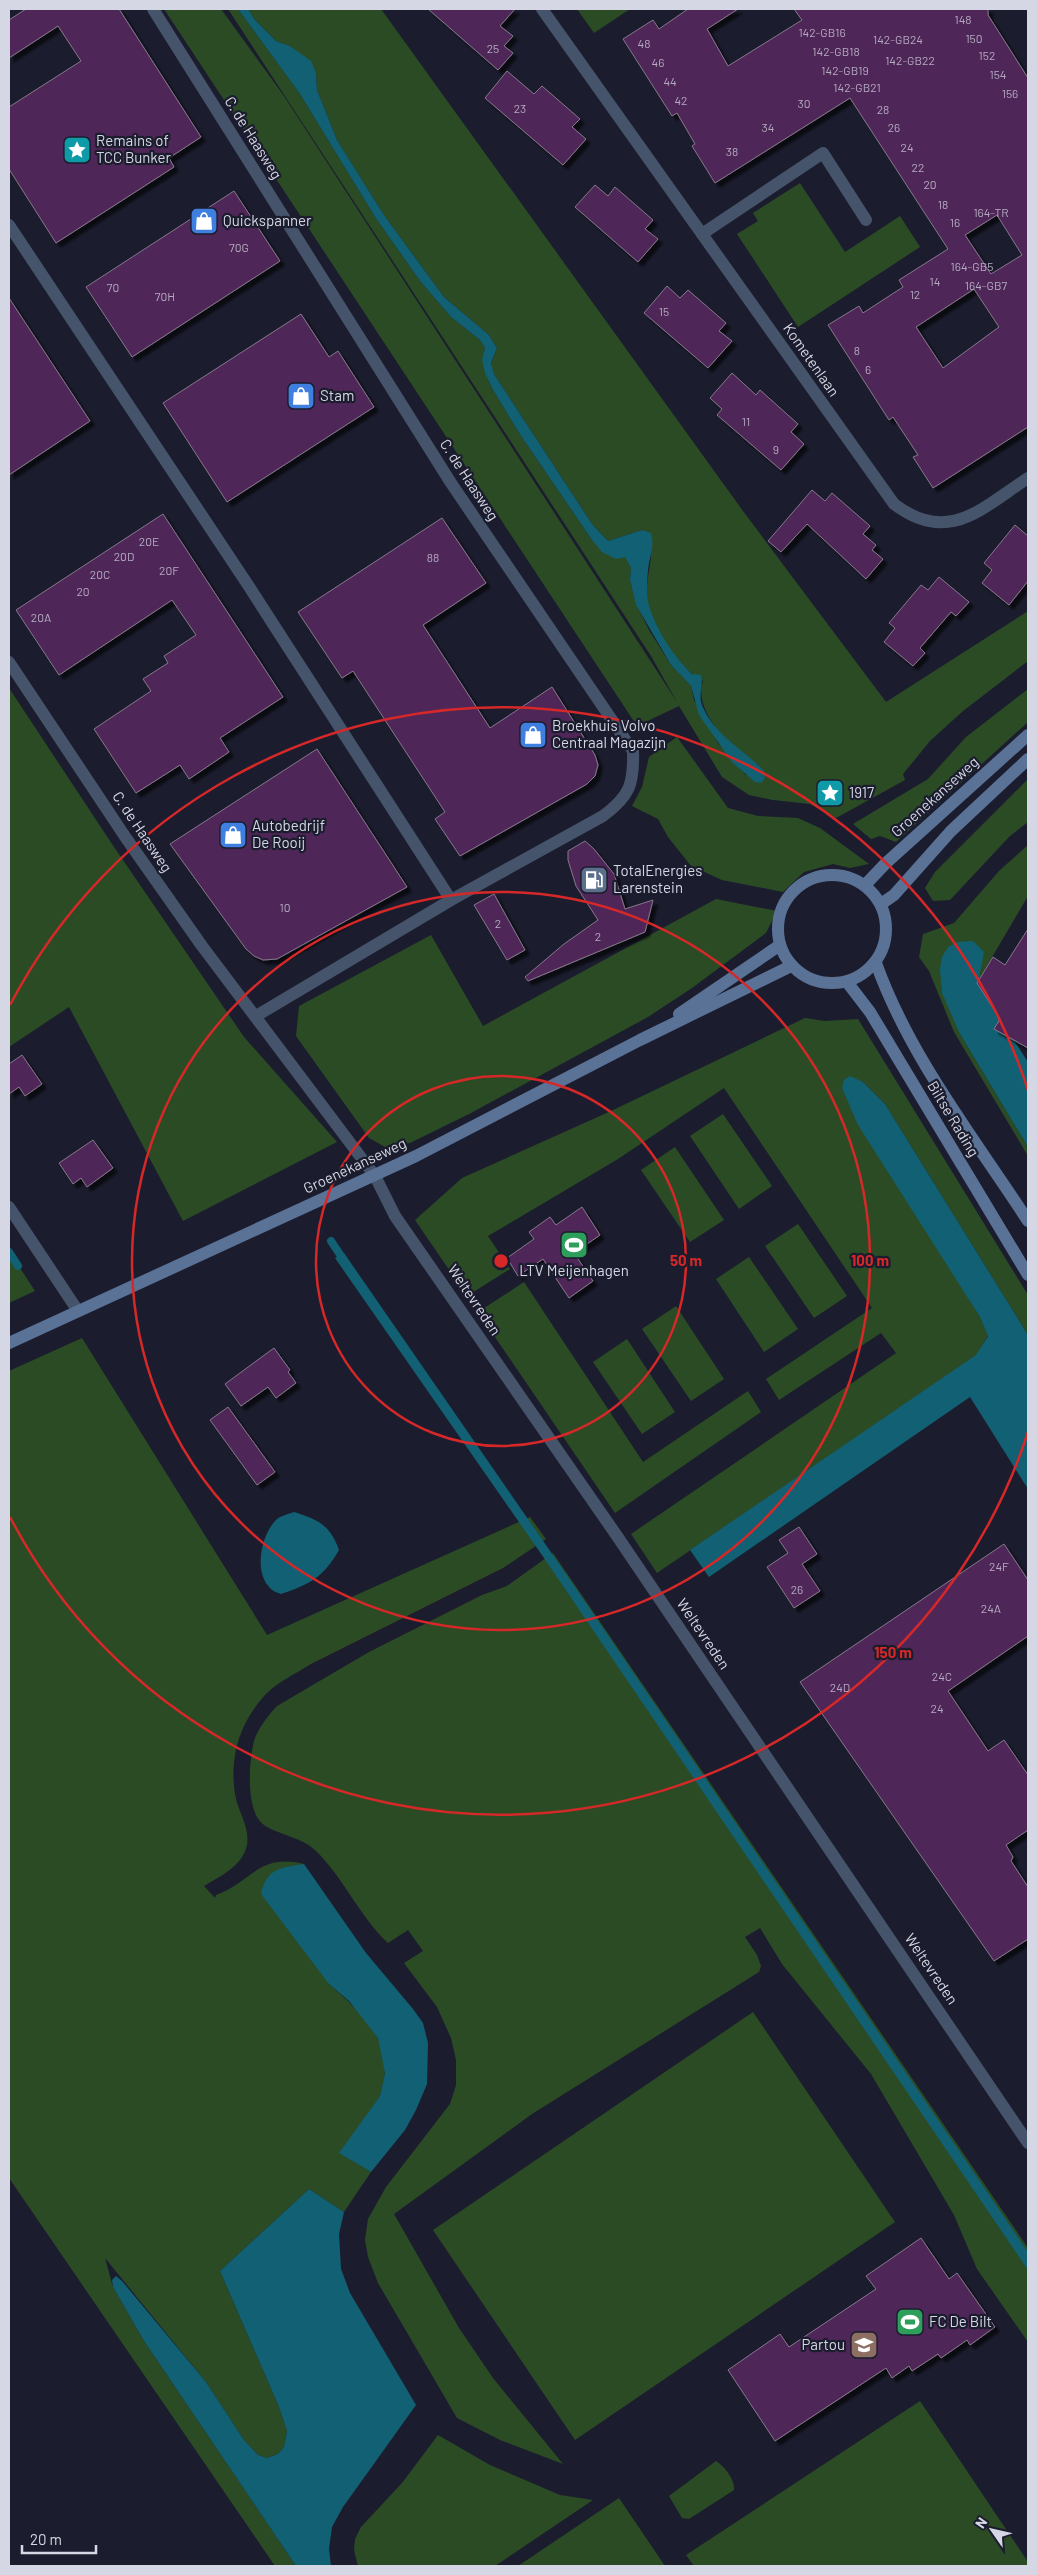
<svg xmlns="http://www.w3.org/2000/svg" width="1037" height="2575" font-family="Barlow,sans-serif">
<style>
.green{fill:#2b4b25}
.water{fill:#126073}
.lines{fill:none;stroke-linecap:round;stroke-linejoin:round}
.stream{stroke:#126073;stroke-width:8}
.building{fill:#4f2759;stroke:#86778a;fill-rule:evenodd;filter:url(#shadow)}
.street{stroke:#45546b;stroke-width:12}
.secondary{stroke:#5b7297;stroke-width:12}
.ring{fill:none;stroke:#d62828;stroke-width:2.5}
.labels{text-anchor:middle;stroke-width:4.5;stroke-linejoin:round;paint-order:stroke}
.number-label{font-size:12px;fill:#b4abc1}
.street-label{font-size:15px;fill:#d5d7e4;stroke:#1b1d2e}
.poi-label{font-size:15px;fill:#d5d7e4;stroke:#1b1d2e;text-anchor:start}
.centre{fill:#d62828;stroke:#1b1d2e;stroke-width:2.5}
.ring-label{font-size:15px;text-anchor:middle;font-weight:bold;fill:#d62828;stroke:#1b1d2e;stroke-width:4.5;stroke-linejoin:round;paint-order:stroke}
</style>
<defs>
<filter id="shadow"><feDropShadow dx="4.5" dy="4.5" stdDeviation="1" flood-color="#0009"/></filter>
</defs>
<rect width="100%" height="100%" fill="#1b1d2e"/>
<g class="green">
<path d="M164 9H221L284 96 677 702 651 656 228 9H238L300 94 375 217 420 281 451 317 480 340 485 348C481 365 486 375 493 390L521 436 592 540 625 556 631 568 630 580 636 604 649 630 671 665 691 686 694 700 718 743 746 775 759 766C734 751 692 712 703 681 678 667 655 633 648 604 644 588 650 571 651 555 652 548 645 537 642 530L608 541 592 524 494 374 491 364 497 348 489 335 444 297 384 215 337 140 317 90 316 73 290 46 276 41 255 20 248 9H381L743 511 886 702 1028 611V661L963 711 930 741 903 774 905 780 836 818 810 804 773 800 749 795 722 777 679 706 637 726Z"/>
<path d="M577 9H630L594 33Z"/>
<path d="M800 183 845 252 900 216 920 247 798 327 737 234 758 221 753 213Z"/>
<path d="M9 688 112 844 244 1037 337 1142 183 1221 69 1007 9 1047Z"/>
<path d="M1028 689V722L896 842 880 836 871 839 853 824 928 779 966 737Z"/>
<path d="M677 737 728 808 758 816 798 818 820 828 869 864 850 868 833 864 804 872 783 892 722 880 691 866 668 837 658 819 632 806 642 787 649 757Z"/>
<path d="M1028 779V822L1010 836 950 900 933 901 925 888 935 872Z"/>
<path d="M1028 845V896L978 981 960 1034 1028 1147V1156L954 1032 929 971 919 957 923 934 954 923 999 871Z"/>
<path d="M716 899 777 911 766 933 692 988 648 1017 471 1113 410 1143 385 1147 369 1138 296 1036 299 1006 431 935 483 1026Z"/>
<path d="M805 1018 825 1021 858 1019 1028 1295V1335L885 1104 863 1082 842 1088 980 1317 988 1335 977 1355 657 1573 631 1534 896 1353 881 1333 779 1400 766 1379 872 1308 724 1088 618 1159 488 1236 510 1269 467 1296 415 1220 462 1178 611 1111Z"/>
<path d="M723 1114 772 1186 739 1209 690 1136Z"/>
<path d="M675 1147 724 1220 690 1242 641 1170Z"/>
<path d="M798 1224 847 1296 814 1318 765 1246Z"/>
<path d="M9 1251 35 1291 9 1303Z"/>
<path d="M749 1257 798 1329 764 1352 716 1279Z"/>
<path d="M524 1282 643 1462 748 1391 761 1412 615 1513 478 1312Z"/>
<path d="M676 1306 724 1379 691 1401 642 1329Z"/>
<path d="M82 1338 267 1635 530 1517 546 1539 503 1568 311 1664C297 1673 279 1681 267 1693 240 1721 229 1756 235 1794 238 1812 250 1827 247 1845 242 1867 220 1876 204 1886L215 1898 216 1895C252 1882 258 1853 304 1864L302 1865 329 1984 348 2001 368 2023 378 2038 383 2056 385 2073 380 2096 340 2153 371 2172 344 2212 309 2189 220 2271 279 2407 287 2431 284 2447 278 2454 267 2458 258 2455 244 2440 206 2382 105 2258 113 2287 144 2341 296 2566H275L9 2178V1371Z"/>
<path d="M627 1339 675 1412 642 1434 593 1362Z"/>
<path d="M553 1553 1028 2248V2342L977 2269 954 2215 871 2074 782 1964 760 1928 745 1937 757 1955 761 1966 759 1972 532 2114 394 2214 459 2328 493 2378 563 2464 500 2440 457 2418 378 2283 368 2257 365 2240 368 2219 386 2187 450 2104 456 2085V2060L451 2038 437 2007 404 1963 423 1951 408 1930 388 1943C359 1916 344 1878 315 1850 301 1837 279 1835 264 1825 245 1812 249 1761 254 1741 258 1728 268 1716 277 1706L369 1652 482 1595 507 1586Z"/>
<path d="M753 2012 895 2222 575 2440 433 2230Z"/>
<path d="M920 2401 1028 2562V2566H694L686 2555Z"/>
<path d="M438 2435 490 2465 560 2495 593 2500 495 2566H358L354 2550 355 2539 361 2527 402 2483Z"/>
<path d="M716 2461C725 2467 735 2480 734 2490L689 2519 682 2518 669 2496Z"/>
<path d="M619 2498 665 2566H518Z"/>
</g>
<g class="water">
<path d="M238 9H248L255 20 276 41 290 46 311 61 316 73 317 90 337 140 384 215 444 297 489 335 497 348 491 363 494 374 592 524 608 541 642 530 651 533C655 547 649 557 648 571 647 582 646 595 649 606 657 631 673 656 692 674L701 675C704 685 698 694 702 705 714 735 743 749 764 771L765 778 761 783 755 782 732 762 699 715 691 686 671 665 636 605 630 580 631 568 625 557 616 559 602 552 592 540 521 436 493 390 485 373 482 360 485 348 480 340 451 317 420 281 375 217 300 94Z"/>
<path d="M973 941 984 952 978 983 1001 1020 996 1029 1013 1039 1028 1062V1147L960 1034 942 993 940 969 942 957 948 947 958 942Z"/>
<path d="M850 1076 863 1082 885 1104 1028 1335V1489L970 1397 709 1577 690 1550 976 1355 988 1336 980 1317 858 1125 842 1088 844 1080Z"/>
<path d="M344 1253 575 1587 1028 2252V2270L544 1558 335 1258Z"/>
<path d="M294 1512C319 1520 330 1525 339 1550 323 1578 310 1584 281 1594 278 1593 273 1591 271 1589 253 1573 261 1535 276 1520 280 1516 289 1514 294 1512Z"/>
<path d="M304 1864 366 1953 413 2009 423 2023 428 2043 427 2084 416 2110 405 2130 371 2172 339 2153 380 2096 385 2073 378 2038 349 2001 329 1984 261 1894C267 1867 281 1868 304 1864Z"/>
<path d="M309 2189 344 2212 339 2234 341 2269 350 2293 416 2405 343 2507 332 2527 329 2549 331 2566H296L144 2341 113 2287 112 2280 116 2276 122 2281 206 2382 244 2440 258 2455 267 2458 278 2454 284 2447 287 2431 279 2407 220 2271Z"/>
</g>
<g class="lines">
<g class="stream">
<path d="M331 1241 345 1262"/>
<path d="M9 1252 18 1266"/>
</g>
</g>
<g class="building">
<path d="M26 9H119L201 137 169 158 174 167 56 243 9 169V107L81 61 58 26 9 58V20Z"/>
<path d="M428 9H515L500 26 513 36 504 46 513 53 498 70Z"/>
<path d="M688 9H738L707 29 728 66 802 20 794 9H988V15L1028 78V427L933 488 913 457 918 455 893 417 889 420 828 325 859 306 863 313 903 287 899 280 948 249 850 98 715 183 692 146 695 144 677 113 672 116 623 39 653 20 659 29ZM997 215 1022 255 991 274 965 235ZM974 289 999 327 943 368 916 327Z"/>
<path d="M507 71 534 94 542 86 580 119 572 127 586 139 563 165 485 98Z"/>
<path d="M595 185 608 196 615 187 653 220 645 229 658 239 638 262 575 207Z"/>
<path d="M234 191 280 261 132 357 86 287Z"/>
<path d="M667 286 680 298 688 290 726 323 719 331 732 341 708 368 644 313Z"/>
<path d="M9 298 90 421 9 475Z"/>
<path d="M301 314 329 357 338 351 374 407 227 502 163 403Z"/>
<path d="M732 373 756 395 760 390 798 424 791 432 804 444 781 470 717 415 722 409 710 398Z"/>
<path d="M812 490 825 501 832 493 870 526 863 534 876 545 872 550 883 559 866 579 807 524 781 552 768 541Z"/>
<path d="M163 514 283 697 220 738 229 752 189 779 180 765 136 793 94 729 151 691 143 679 168 663 164 656 196 635 172 600 59 675 16 610Z"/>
<path d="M442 518 486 583 423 625 490 728 552 687 595 755 598 765 595 776 587 784 460 856 435 819 445 812 353 671 342 678 298 612Z"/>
<path d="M1015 525 1028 536V581L1009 605 982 583 992 570 984 563Z"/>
<path d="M939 577 969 602 956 616 951 612 920 648 925 653 913 666 884 642 895 628 889 623 921 585 928 590Z"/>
<path d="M317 749 407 887 277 959 263 960 254 956 246 949 170 844Z"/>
<path d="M585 841 594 849 614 874 625 909 653 900 645 932 528 981 525 977 564 944 598 920 576 886 568 860V851Z"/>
<path d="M494 894 525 950 507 960 474 905Z"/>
<path d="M1028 929V1048L994 1029 1000 1019 977 983 993 957 1005 965Z"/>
<path d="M22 1055 42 1084 25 1096 19 1087 9 1094V1064Z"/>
<path d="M93 1140 113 1168 87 1187 81 1178 73 1184 59 1163Z"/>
<path d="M582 1207 600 1235 574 1253 593 1281 569 1298 543 1259 518 1276 507 1258 534 1239 529 1232 550 1217 556 1225Z"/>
<path d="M274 1348 290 1370 288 1372 296 1383 276 1398 268 1387 241 1406 225 1384Z"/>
<path d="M228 1407 275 1472 257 1485 210 1420Z"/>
<path d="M799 1527 817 1554 802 1564 820 1591 794 1608 767 1567 788 1553 779 1540Z"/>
<path d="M1004 1544 1028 1580V1636L948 1691 988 1751 1004 1740 1028 1775V1830L1006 1845 1013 1857 1011 1861 1028 1887V1939L994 1961 800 1682Z"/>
<path d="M921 2238 949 2279 957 2273 995 2327 970 2345 967 2340 941 2358 938 2354 912 2371 909 2366 892 2378 886 2368 775 2441 728 2370 780 2334 789 2347 876 2289 866 2276Z"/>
</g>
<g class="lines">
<g class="street">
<path d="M153 9 451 483 633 751C634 784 630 796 603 816L451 900 256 1016"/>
<path d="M542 9 894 504C948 545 981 509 1028 478"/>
<path d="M9 225 248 585 451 900"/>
<path d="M702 234 823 153 866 220"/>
<path d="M9 662 126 838 202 946 375 1176 395 1216 617 1536 1028 2143"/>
<path d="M9 1207 78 1311"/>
</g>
<g class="secondary">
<circle cx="832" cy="929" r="54"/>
<path d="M865 885 886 863 1028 735"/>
<path d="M881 904 894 895 951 831 1028 759"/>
<path d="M876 963C909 1056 974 1138 1028 1221"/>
<path d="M847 982 870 1012 1028 1275"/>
<path d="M679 1014 780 945"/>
<path d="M9 1343 416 1156 640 1040 791 966"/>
</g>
</g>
<g class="ring">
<circle cx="501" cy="1261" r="185"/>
<circle cx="501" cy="1261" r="369"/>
<path d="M1028 1432A554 554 0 0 1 10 1517M10 1005A554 554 0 0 1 1028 1090"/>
</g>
<defs>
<symbol id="sight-square" viewBox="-11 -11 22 22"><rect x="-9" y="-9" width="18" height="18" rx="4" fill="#0f9aa8" stroke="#1b1d2e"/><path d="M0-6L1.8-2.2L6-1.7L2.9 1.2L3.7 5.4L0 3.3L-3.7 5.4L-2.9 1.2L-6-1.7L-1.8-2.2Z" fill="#fff"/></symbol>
<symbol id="shop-square" viewBox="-11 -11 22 22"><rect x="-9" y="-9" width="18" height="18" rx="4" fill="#3f7fe0" stroke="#1b1d2e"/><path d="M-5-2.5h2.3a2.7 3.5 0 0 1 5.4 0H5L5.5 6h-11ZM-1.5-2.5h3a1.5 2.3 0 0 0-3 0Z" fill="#fff"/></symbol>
<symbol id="fuel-square" viewBox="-11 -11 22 22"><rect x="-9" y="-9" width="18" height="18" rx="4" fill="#5c6f8a" stroke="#1b1d2e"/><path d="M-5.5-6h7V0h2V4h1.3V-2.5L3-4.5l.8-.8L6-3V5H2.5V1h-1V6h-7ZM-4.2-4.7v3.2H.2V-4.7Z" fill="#fff"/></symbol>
<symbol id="stadium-square" viewBox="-11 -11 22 22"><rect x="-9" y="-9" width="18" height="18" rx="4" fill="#2e9e5b" stroke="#1b1d2e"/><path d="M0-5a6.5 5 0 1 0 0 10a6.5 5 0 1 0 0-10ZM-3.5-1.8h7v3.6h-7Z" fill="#fff"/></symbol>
<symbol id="school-square" viewBox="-11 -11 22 22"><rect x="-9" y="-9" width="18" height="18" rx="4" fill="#8d6e63" stroke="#1b1d2e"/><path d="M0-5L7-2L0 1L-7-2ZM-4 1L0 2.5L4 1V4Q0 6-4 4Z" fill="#fff"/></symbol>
</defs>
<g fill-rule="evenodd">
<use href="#sight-square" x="61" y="134" width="32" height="32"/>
<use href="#shop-square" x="188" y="205" width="32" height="32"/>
<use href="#shop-square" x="285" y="380" width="32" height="32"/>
<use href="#shop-square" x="517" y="719" width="32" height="32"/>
<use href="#sight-square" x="814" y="777" width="32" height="32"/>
<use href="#shop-square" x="217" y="819" width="32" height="32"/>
<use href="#fuel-square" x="578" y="864" width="32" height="32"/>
<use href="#stadium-square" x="558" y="1229" width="32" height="32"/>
<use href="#stadium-square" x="894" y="2306" width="32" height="32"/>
<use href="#school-square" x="848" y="2329" width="32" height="32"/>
</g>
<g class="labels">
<g class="number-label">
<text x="963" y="24">148</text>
<text x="822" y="37">142-GB16</text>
<text x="974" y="43">150</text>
<text x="898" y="44">142-GB24</text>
<text x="644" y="48">48</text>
<text x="493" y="53">25</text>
<text x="836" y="56">142-GB18</text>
<text x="987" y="60">152</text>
<text x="910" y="65">142-GB22</text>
<text x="658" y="67">46</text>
<text x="845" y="75">142-GB19</text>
<text x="998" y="79">154</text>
<text x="670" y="86">44</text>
<text x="857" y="92">142-GB21</text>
<text x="1010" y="98">156</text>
<text x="681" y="105">42</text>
<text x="804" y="108">30</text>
<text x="520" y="113">23</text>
<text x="883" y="114">28</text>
<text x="768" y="132">34</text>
<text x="894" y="132">26</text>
<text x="907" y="152">24</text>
<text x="732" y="156">38</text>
<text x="918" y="172">22</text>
<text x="930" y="189">20</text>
<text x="943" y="209">18</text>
<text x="991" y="217">164-TR</text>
<text x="955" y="227">16</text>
<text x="239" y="252">70G</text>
<text x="972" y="271">164-GB5</text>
<text x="935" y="286">14</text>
<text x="986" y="290">164-GB7</text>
<text x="113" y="292">70</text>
<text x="915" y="299">12</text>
<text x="165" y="301">70H</text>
<text x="664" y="316">15</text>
<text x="857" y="355">8</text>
<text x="868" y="374">6</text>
<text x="746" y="426">11</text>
<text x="776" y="454">9</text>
<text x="149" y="546">20E</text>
<text x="124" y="561">20D</text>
<text x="433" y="562">88</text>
<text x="169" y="575">20F</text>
<text x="100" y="579">20C</text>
<text x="83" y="596">20</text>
<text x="41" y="622">20A</text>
<text x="285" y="912">10</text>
<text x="498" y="928">2</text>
<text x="598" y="941">2</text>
<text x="999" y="1571">24F</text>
<text x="797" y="1594">26</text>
<text x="991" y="1613">24A</text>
<text x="942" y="1681">24C</text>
<text x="840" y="1692">24D</text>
<text x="937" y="1713">24</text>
</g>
<g class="street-label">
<text transform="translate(253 138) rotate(58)" y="5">C. de Haasweg</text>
<text transform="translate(811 360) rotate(55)" y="5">Kometenlaan</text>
<text transform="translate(469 480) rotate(57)" y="5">C. de Haasweg</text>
<text transform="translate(935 797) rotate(-42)" y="5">Groenekanseweg</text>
<text transform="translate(142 832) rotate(56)" y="5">C. de Haasweg</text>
<text transform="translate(953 1119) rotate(59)" y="5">Biltse Rading</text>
<text transform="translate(355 1166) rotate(-25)" y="5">Groenekanseweg</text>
<text transform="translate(474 1300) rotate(56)" y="5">Weltevreden</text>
<text transform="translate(703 1634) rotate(56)" y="5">Weltevreden</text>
<text transform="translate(931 1969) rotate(56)" y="5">Weltevreden</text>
</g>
<g class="poi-label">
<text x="96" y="146">Remains of<tspan x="96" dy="17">TCC Bunker</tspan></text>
<text x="223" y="226">Quickspanner</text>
<text x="320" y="401">Stam</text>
<text x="552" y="731">Broekhuis Volvo<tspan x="552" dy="17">Centraal Magazijn</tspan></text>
<text x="849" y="798">1917</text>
<text x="252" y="831">Autobedrijf<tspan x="252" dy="17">De Rooij</tspan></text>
<text x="613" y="876">TotalEnergies<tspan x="613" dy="17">Larenstein</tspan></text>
<text x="574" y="1276" text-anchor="middle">LTV Meijenhagen</text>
<text x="929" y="2327">FC De Bilt</text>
<text x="845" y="2350" text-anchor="end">Partou</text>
</g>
</g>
<circle cx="501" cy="1261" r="8" class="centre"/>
<g class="ring-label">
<text x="686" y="1266">50 m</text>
<text x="870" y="1266">100 m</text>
<text x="893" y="1658">150 m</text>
</g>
<rect width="1037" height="2575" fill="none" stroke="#d5d7e4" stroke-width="20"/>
<g transform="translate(992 2530) rotate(304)" stroke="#1b1d2e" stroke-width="4" paint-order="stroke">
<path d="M0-4L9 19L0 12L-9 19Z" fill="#d5d7e4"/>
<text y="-8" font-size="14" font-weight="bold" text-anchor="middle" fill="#d5d7e4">N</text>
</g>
<path d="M22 2545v8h74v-8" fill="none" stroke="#d5d7e4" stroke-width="2.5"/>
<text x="30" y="2545" font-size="15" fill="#d5d7e4" stroke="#1b1d2e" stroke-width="4" paint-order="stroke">20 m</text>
</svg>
